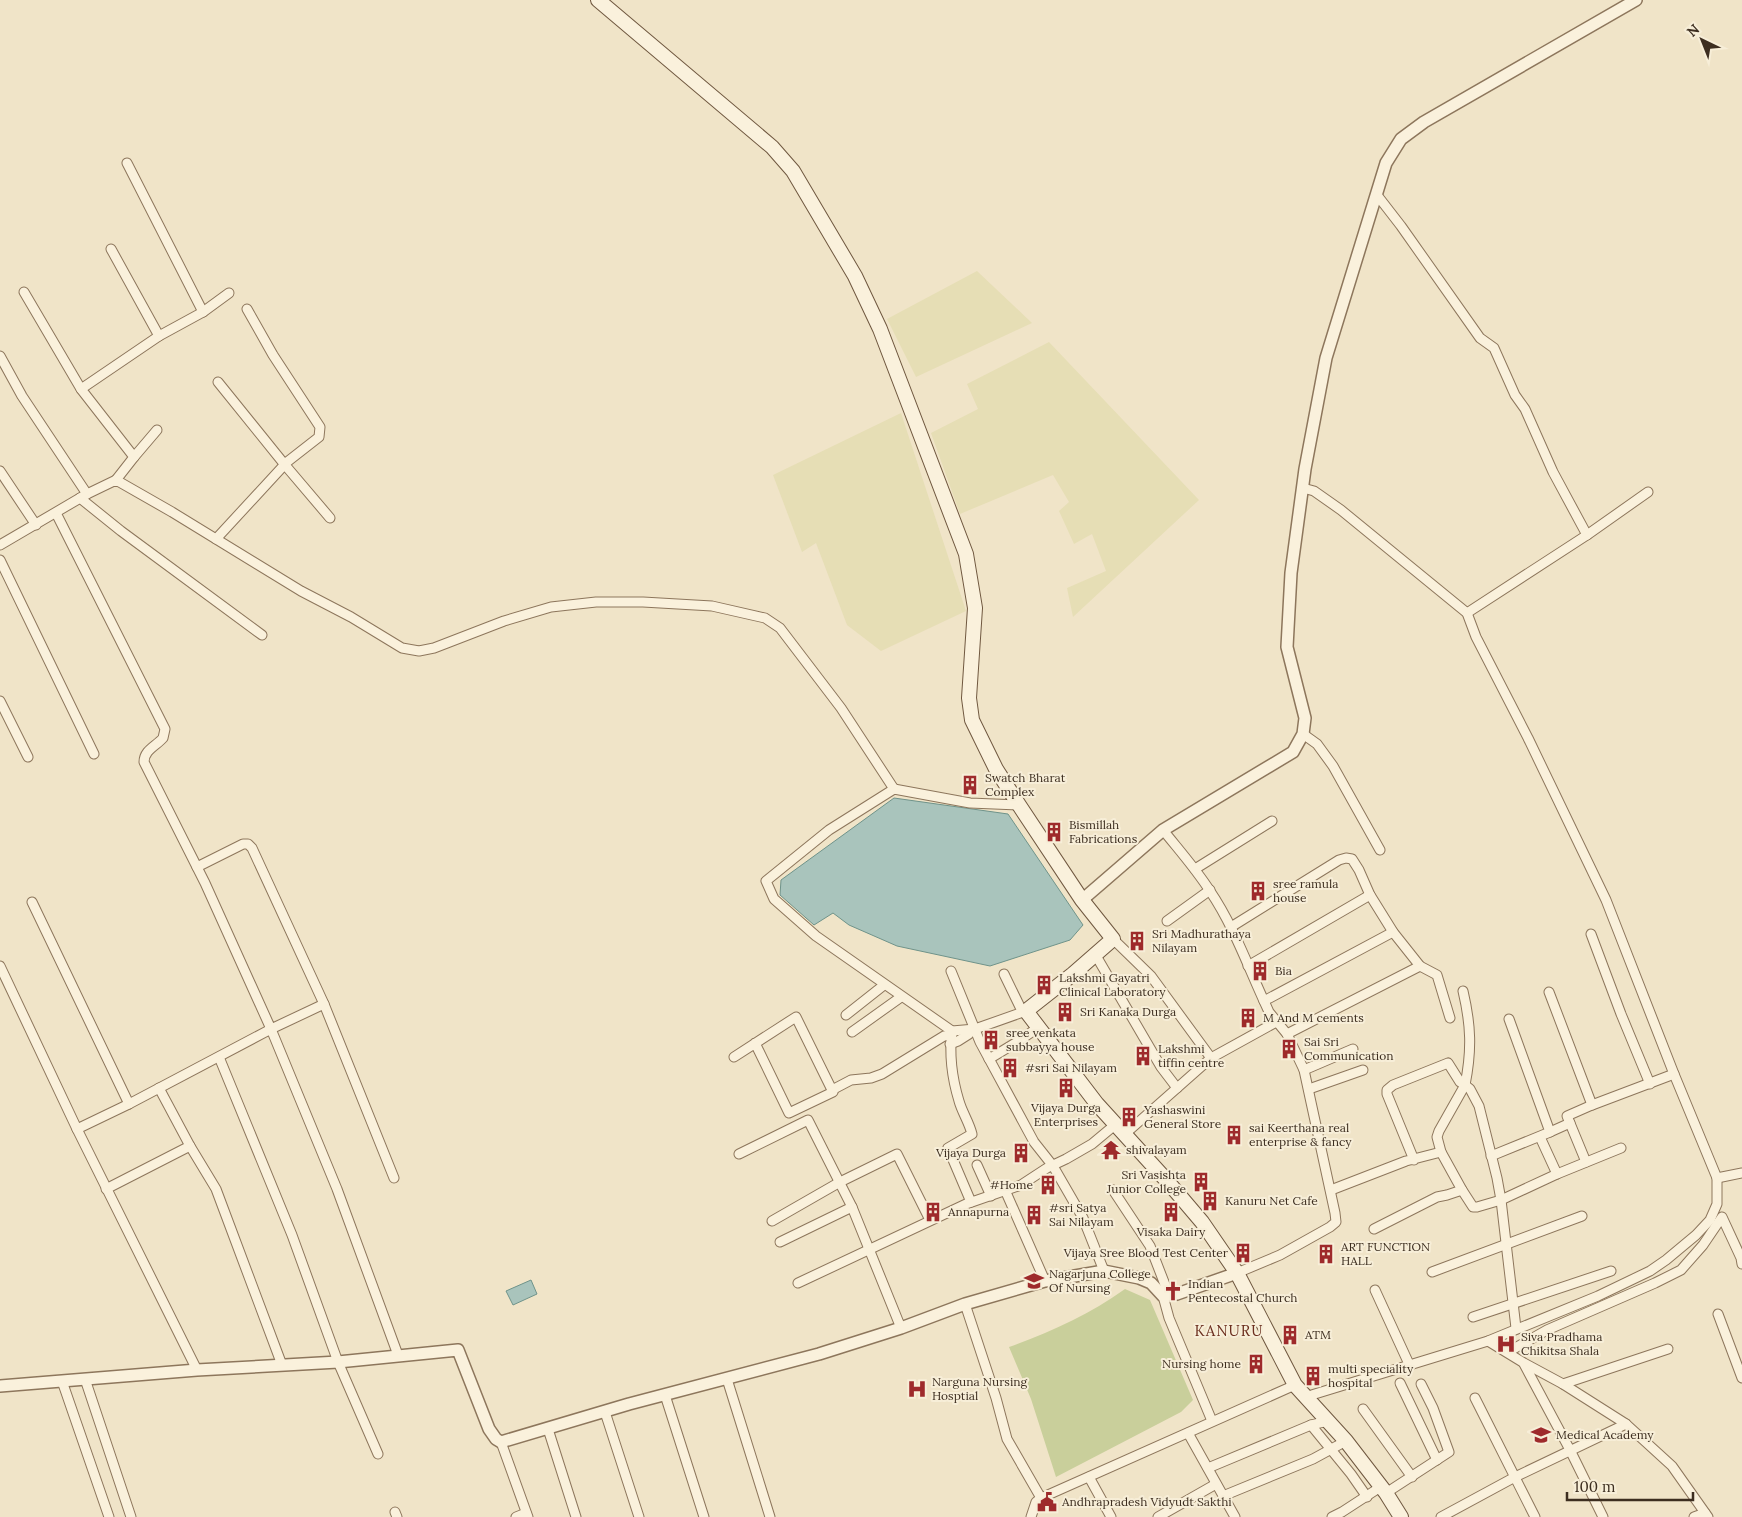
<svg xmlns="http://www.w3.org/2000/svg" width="1742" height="1517" font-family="Lora,serif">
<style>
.farmland{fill:#e6deb5}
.green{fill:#c9cf9b}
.water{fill:#a9c4bc;stroke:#6f938a}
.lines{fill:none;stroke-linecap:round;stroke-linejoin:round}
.minor-casing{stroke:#8d765c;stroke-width:11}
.tertiary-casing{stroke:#8d765c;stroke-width:14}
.secondary-casing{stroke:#6f573f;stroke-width:16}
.minor{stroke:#faf1dc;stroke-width:9}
.tertiary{stroke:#faf1dc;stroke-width:11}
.secondary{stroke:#faf1dc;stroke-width:14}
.labels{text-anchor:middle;stroke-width:4;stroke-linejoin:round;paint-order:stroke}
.poi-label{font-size:12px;fill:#3d2e20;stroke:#f7eed8;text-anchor:start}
.quarter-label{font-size:15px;letter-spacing:1px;fill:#6b2e1e;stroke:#f7eed8}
</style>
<rect width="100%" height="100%" fill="#f0e4c8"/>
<g class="farmland">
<path d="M977 271 1032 323 916 377 887 319Z"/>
<path d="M1049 342 1199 500 1073 617 1067 588 1106 571 1092 534 1074 544 1059 511 1069 502 1053 475 960 514 931 433 978 409 967 384Z"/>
<path d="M901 413 966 611 881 651 847 625 816 543 802 552 773 475Z"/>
</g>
<path class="green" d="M1125 1289 1150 1300 1193 1400 1181 1412 1056 1477 1031 1399 1009 1347C1050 1332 1089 1315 1125 1289Z"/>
<g class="water">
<path d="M894 798 1008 814 1083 925 1070 940 990 966 897 946 849 925 833 913 814 925 780 895 781 880Z"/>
<path d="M531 1280 537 1294 513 1305 506 1291Z"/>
</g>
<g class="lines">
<defs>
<g id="minor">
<path d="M127 163 203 312"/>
<path d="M1377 195 1401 226 1480 338 1494 348 1515 395 1525 409 1553 472 1587 535"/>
<path d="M111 249 159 336"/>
<path d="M24 292 81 389"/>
<path d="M0 356 22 396 87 494"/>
<path d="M218 382 285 465 330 518"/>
<path d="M134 457 157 430"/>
<path d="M0 471 36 525"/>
<path d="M116 480 134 457 81 389 159 336 203 312 229 293"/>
<path d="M1303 488 1314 491 1341 510 1467 613 1476 637 1528 738 1606 900 1674 1074 1717 1178V1204L1710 1220 1696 1235 1666 1260 1650 1271 1598 1296 1488 1341 1305 1397"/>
<path d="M80 498 121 531 262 635"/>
<path d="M56 513 165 729 163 738C156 746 144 750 144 762L205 883 271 1029 324 1004"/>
<path d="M216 539 287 462 319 437 320 427 273 355 247 309"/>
<path d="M0 545 87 494 116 480 172 512 301 591 351 617 402 648 419 651 434 648 504 621 551 607 596 602H643L712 606 765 618 780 628 841 708 894 789"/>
<path d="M0 560 94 754"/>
<path d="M1467 613 1587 535 1648 492"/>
<path d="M0 701 28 757"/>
<path d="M1303 734 1317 744 1333 766 1380 850"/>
<path d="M1019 805 970 803 894 789 829 830 766 881 774 899 816 936 952 1031 975 1029 1026 1011"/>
<path d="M1163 830C1179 850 1196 869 1210 891 1233 925 1247 964 1264 1001L1269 1012 1287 1034 1304 1070 1335 1213 1336 1222 1330 1227 1280 1255 1237 1273"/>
<path d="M197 867 243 844H248L252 848 324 1004 394 1178"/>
<path d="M1195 869 1272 821"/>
<path d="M32 902 129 1104"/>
<path d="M1167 921 1210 890"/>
<path d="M1231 927 1339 860 1346 858 1352 859 1359 870 1370 895 1393 932 1420 966 1437 975 1450 1018"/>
<path d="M1591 934 1621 1014 1650 1084"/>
<path d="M1113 939 1151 976 1211 1058"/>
<path d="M1095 954 1161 1067 1177 1088"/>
<path d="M0 966 77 1129 197 1370"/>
<path d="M1248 966 1370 895"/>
<path d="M951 971 980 1042 1034 1142 1053 1166 1083 1218 1104 1271"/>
<path d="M1004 974 1022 1011"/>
<path d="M1463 991C1471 1025 1472 1050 1465 1085L1470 1089 1479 1106 1497 1178 1501 1200 1516 1328"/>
<path d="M1549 992 1592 1105"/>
<path d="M1264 1001 1393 932"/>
<path d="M846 1015 884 985"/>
<path d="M952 1031C949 1055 952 1078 959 1101 962 1112 969 1122 972 1134L948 1148 971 1202"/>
<path d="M852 1032 901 997"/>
<path d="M1287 1034 1420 966"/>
<path d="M950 1044 958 1041 969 1034 970 1030"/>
<path d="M219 1057 292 1235 338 1362 378 1454"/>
<path d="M734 1057 796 1017 833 1092 789 1113 755 1043"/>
<path d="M989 1059 1017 1042 1039 1027"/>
<path d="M1304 1070 1353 1049"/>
<path d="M159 1088 190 1146 216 1189 282 1365"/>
<path d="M1309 1089 1363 1070"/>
<path d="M832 1090 851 1080 871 1078 882 1074 944 1036 952 1035"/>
<path d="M77 1129 129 1104 271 1029 337 1189 398 1355"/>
<path d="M1550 1132 1570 1123"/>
<path d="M1125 1134 1211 1058 1278 1021"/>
<path d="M1540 1137 1557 1174"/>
<path d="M1441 1152 1462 1190"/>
<path d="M739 1154 808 1120 852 1207 901 1328"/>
<path d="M1491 1156 1550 1132 1509 1019"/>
<path d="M1586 1162 1567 1116 1592 1105 1674 1074"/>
<path d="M977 1165 991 1196"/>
<path d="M1717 1178 1742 1173"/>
<path d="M106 1189 190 1146"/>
<path d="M1005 1190 1045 1281"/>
<path d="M1113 1190 1150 1246 1169 1295"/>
<path d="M1331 1190 1406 1161 1441 1152 1437 1137 1439 1131 1465 1085 1460 1082 1448 1063 1393 1085 1387 1090V1094L1414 1160"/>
<path d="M772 1221 840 1182 897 1154 930 1220"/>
<path d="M1374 1229 1437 1197 1447 1195 1462 1190 1473 1207H1477L1501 1200 1557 1174 1621 1148"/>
<path d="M780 1242 852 1207"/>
<path d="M1432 1272 1582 1216"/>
<path d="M798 1283 966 1204 1021 1185 1047 1168 1066 1159 1092 1144 1116 1124"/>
<path d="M1375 1290 1409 1364"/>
<path d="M1163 1296 1169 1318 1212 1421"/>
<path d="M965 1304 996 1398 1007 1439 1041 1498"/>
<path d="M1718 1314 1742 1378"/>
<path d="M1473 1317 1611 1271"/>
<path d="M1488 1341 1524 1363 1563 1384 1626 1424 1672 1466 1708 1517"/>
<path d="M1508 1352 1547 1330 1655 1283 1681 1270 1703 1245 1722 1217 1741 1258 1742 1264"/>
<path d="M1524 1364 1570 1450 1603 1517"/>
<path d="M85 1379 131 1517"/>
<path d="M727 1379 770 1517"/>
<path d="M62 1381 109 1517"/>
<path d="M1400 1383 1437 1460"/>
<path d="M1563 1384 1668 1349"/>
<path d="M665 1395 704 1517"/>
<path d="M1475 1398 1535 1517"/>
<path d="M1363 1409 1412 1477"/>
<path d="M605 1412 639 1517"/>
<path d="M1311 1425 1351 1474 1367 1497"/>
<path d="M548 1429 576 1517"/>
<path d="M1188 1433 1235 1517"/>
<path d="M501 1442 528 1517"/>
<path d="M1208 1468 1311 1425 1328 1421"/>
<path d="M1089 1477 1111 1517"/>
<path d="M1386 1493 1449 1452 1433 1408 1421 1384"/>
<path d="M1223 1496 1313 1459 1346 1441"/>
<path d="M395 1512 397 1517"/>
<path d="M516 1517 526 1513"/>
<path d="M1031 1517 1036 1502 1041 1498 1295 1385"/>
<path d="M1158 1517 1216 1484"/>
<path d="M1332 1517 1342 1512 1382 1486"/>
<path d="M1441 1517 1515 1477 1626 1424"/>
<path d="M1694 1517 1705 1513"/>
</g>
<g id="tertiary">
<path d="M1082 900 1163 830 1293 752 1303 734 1305 718 1287 647 1291 573 1305 469 1326 358 1386 163 1401 139 1424 122 1636 0"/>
<path d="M0 1386 197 1370 338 1362 458 1350 489 1429 496 1439 501 1442 629 1404 819 1354 901 1328 965 1304 1045 1281 1104 1271 1139 1278 1151 1283 1163 1296 1177 1294 1237 1273"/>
</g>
<path id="secondary" d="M598 0 772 147 793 171 855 276 880 329 966 554 975 608 969 698 972 720 996 769 1019 805 1082 900 1113 939 1073 974 1026 1011 1097 1104 1168 1182 1202 1222 1237 1273 1295 1385 1346 1441 1386 1493 1401 1517"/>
</defs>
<use href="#minor" class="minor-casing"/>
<use href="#tertiary" class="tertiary-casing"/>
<use href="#secondary" class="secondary-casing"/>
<use href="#minor" class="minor"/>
<use href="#tertiary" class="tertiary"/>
<use href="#secondary" class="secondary"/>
</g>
<defs>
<symbol id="building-bare" viewBox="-9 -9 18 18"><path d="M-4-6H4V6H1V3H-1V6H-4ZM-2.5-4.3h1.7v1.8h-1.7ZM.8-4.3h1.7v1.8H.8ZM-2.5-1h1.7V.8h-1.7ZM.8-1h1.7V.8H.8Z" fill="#9e2a2b" stroke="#f7eed8" stroke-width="2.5" paint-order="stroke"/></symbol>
<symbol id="temple-bare" viewBox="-9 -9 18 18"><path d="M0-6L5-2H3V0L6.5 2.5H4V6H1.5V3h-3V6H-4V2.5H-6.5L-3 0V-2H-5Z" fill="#9e2a2b" stroke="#f7eed8" stroke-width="2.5" paint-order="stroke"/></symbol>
<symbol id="university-bare" viewBox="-9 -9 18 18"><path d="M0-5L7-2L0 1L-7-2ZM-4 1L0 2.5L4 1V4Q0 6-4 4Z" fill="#9e2a2b" stroke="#f7eed8" stroke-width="2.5" paint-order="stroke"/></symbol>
<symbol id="church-bare" viewBox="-9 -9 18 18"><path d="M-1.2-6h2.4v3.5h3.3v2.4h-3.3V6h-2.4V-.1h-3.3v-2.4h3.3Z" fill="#9e2a2b" stroke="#f7eed8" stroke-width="2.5" paint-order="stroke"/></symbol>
<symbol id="hospital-bare" viewBox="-9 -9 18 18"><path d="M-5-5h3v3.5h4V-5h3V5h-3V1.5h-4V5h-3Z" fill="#9e2a2b" stroke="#f7eed8" stroke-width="2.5" paint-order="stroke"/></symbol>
<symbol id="civic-bare" viewBox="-9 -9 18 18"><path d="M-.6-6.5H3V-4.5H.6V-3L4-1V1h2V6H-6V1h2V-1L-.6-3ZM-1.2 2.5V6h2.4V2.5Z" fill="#9e2a2b" stroke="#f7eed8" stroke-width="2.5" paint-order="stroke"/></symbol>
</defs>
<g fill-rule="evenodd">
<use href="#building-bare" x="956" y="771" width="28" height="28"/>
<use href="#building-bare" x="1040" y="818" width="28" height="28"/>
<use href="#building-bare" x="1244" y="877" width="28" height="28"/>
<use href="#building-bare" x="1123" y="927" width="28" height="28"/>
<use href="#building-bare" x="1246" y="957" width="28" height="28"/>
<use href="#building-bare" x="1030" y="971" width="28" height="28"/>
<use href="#building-bare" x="1051" y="998" width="28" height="28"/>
<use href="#building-bare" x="1234" y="1004" width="28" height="28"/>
<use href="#building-bare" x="977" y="1026" width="28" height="28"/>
<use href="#building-bare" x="1275" y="1035" width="28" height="28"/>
<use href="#building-bare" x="1129" y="1042" width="28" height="28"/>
<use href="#building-bare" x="996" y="1054" width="28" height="28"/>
<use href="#building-bare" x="1052" y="1074" width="28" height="28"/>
<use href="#building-bare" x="1115" y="1103" width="28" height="28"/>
<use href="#building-bare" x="1220" y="1121" width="28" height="28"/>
<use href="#temple-bare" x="1097" y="1136" width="28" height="28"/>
<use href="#building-bare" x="1007" y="1139" width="28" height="28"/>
<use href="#building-bare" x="1187" y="1168" width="28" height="28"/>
<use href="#building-bare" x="1034" y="1171" width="28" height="28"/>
<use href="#building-bare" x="1196" y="1187" width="28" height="28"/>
<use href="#building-bare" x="919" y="1198" width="28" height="28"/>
<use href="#building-bare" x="1157" y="1198" width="28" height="28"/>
<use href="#building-bare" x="1020" y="1201" width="28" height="28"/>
<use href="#building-bare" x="1229" y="1239" width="28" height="28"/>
<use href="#building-bare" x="1312" y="1240" width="28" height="28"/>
<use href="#university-bare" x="1020" y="1267" width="28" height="28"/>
<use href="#church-bare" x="1159" y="1277" width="28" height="28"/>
<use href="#building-bare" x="1276" y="1321" width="28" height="28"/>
<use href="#hospital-bare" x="1492" y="1330" width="28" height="28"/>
<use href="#building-bare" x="1242" y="1350" width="28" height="28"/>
<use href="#building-bare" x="1299" y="1362" width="28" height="28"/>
<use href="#hospital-bare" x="903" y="1375" width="28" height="28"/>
<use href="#university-bare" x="1527" y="1421" width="28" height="28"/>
<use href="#civic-bare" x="1033" y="1488" width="28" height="28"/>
</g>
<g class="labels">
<g class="poi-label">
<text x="985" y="782">Swatch Bharat<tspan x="985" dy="14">Complex</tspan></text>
<text x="1069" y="829">Bismillah<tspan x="1069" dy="14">Fabrications</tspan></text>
<text x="1273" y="888">sree ramula<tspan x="1273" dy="14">house</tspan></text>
<text x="1152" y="938">Sri Madhurathaya<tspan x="1152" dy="14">Nilayam</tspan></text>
<text x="1275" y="975">Bia</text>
<text x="1059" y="982">Lakshmi Gayatri<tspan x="1059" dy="14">Clinical Laboratory</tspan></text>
<text x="1080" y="1016">Sri Kanaka Durga</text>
<text x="1263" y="1022">M And M cements</text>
<text x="1006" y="1037">sree venkata<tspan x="1006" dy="14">subbayya house</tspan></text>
<text x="1304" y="1046">Sai Sri<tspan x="1304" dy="14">Communication</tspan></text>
<text x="1158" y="1053">Lakshmi<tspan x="1158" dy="14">tiffin centre</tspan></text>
<text x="1025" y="1072">#sri Sai Nilayam</text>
<text x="1066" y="1112" text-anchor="middle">Vijaya Durga<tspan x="1066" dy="14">Enterprises</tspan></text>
<text x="1144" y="1114">Yashaswini<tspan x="1144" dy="14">General Store</tspan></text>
<text x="1249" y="1132">sai Keerthana real<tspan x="1249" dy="14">enterprise &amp; fancy</tspan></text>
<text x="1126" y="1154">shivalayam</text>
<text x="1006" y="1157" text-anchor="end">Vijaya Durga</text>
<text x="1186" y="1179" text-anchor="end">Sri Vasishta<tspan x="1186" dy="14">Junior College</tspan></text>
<text x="1033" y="1189" text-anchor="end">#Home</text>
<text x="1225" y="1205">Kanuru Net Cafe</text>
<text x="1049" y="1212">#sri Satya<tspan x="1049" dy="14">Sai Nilayam</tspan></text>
<text x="948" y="1216">Annapurna</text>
<text x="1171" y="1236" text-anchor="middle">Visaka Dairy</text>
<text x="1341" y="1251">ART FUNCTION<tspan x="1341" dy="14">HALL</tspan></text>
<text x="1228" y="1257" text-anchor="end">Vijaya Sree Blood Test Center</text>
<text x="1049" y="1278">Nagarjuna College<tspan x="1049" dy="14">Of Nursing</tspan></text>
<text x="1188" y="1288">Indian<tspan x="1188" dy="14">Pentecostal Church</tspan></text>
<text x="1305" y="1339">ATM</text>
<text x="1521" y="1341">Siva Pradhama<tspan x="1521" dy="14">Chikitsa Shala</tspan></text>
<text x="1241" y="1368" text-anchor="end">Nursing home</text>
<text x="1328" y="1373">multi speciality<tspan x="1328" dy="14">hospital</tspan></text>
<text x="932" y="1386">Narguna Nursing<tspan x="932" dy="14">Hosptial</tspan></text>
<text x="1556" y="1439">Medical Academy</text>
<text x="1062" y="1506">Andhrapradesh Vidyudt Sakthi</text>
</g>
<g class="quarter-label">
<text x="1229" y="1336">KANURU</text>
</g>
</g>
<g transform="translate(1702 40) rotate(317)" stroke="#f7eed8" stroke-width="4" paint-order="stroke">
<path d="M0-4L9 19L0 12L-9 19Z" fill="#3d2e20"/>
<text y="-8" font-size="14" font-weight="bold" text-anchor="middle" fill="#3d2e20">N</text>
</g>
<path d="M1567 1492v8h126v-8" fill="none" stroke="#3d2e20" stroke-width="2.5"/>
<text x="1574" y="1492" font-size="15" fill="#3d2e20" stroke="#f7eed8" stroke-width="4" paint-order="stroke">100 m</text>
</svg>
